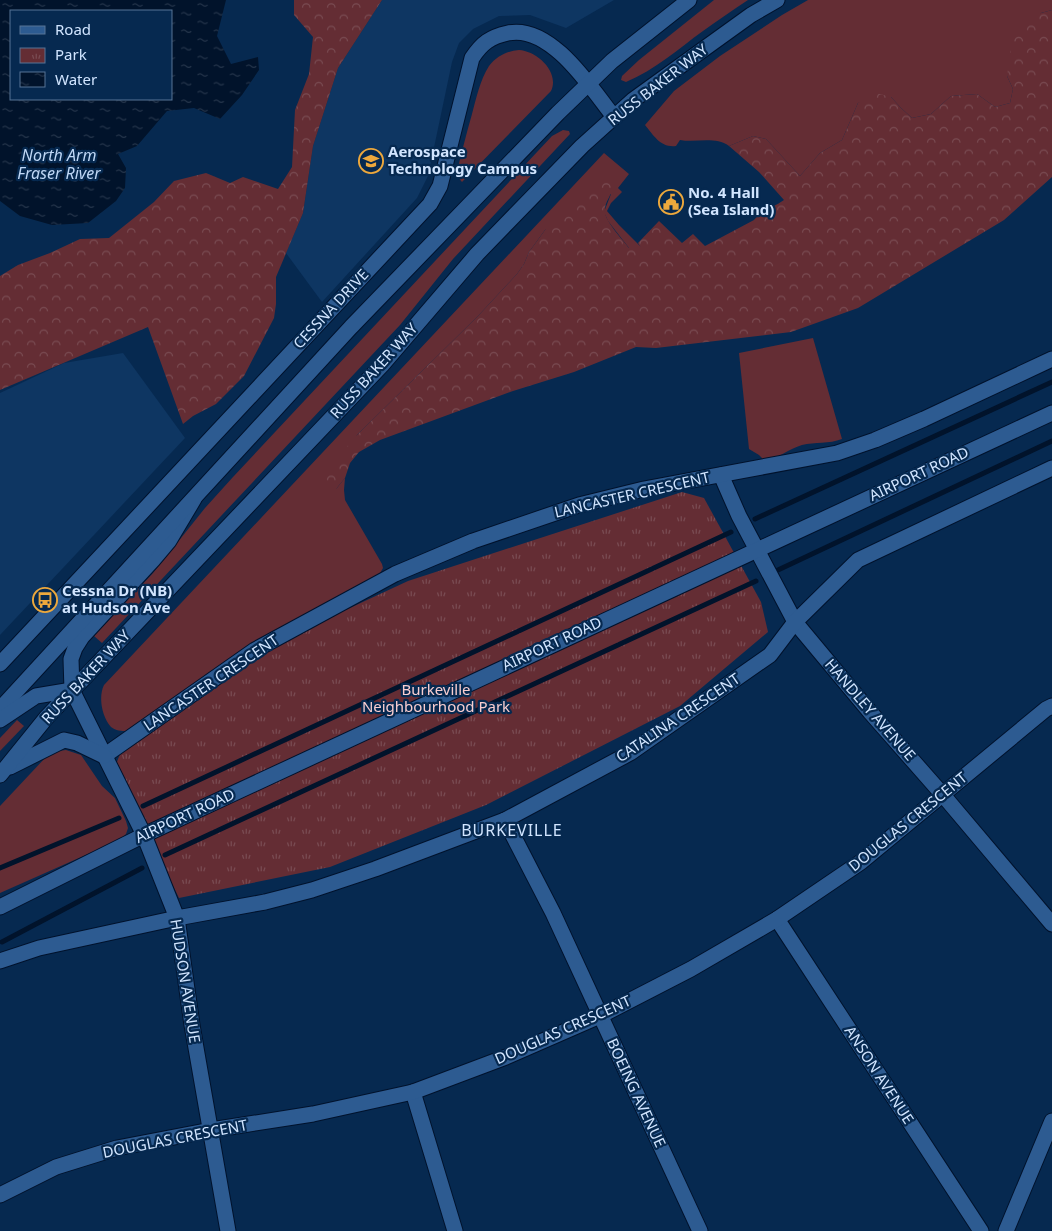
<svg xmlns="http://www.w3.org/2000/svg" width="1052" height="1231" font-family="'Noto Sans',sans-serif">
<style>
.built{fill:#0e3662}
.grass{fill:#642d34}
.forest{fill:url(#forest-crowns)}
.park{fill:url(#park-tufts)}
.water{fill:url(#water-ripples);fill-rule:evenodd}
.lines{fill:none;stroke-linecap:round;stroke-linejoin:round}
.stream{stroke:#01132b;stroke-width:5}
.street-casing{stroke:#00122c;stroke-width:17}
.secondary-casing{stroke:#00122c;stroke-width:17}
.street{stroke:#2d5b91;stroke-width:15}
.secondary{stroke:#2d5b91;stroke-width:15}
.labels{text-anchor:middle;stroke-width:4.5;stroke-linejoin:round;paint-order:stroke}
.street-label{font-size:15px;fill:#d1e5ff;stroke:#062950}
.poi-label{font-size:15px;font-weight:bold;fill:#d1e5ff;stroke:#062950;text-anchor:start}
.park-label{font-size:15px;fill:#f9ced0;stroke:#062950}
.water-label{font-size:16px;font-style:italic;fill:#c0d8f6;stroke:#062950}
.neighbourhood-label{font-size:16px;letter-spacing:1px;fill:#d1e5ff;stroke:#062950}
</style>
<defs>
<pattern id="forest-crowns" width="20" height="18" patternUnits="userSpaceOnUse" patternTransform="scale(1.25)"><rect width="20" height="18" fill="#642d34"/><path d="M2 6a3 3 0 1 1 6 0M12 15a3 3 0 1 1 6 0" fill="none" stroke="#794b52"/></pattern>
<pattern id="park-tufts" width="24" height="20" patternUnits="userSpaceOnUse" patternTransform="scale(1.25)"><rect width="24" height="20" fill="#642d34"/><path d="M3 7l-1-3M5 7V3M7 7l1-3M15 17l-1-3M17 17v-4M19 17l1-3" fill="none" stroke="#794b52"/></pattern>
<pattern id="water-ripples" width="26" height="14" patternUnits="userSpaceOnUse" patternTransform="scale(1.25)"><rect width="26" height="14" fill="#01132b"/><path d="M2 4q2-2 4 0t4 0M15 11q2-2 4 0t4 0" fill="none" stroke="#25354b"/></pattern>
</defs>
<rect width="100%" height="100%" fill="#062950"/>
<g class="built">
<path d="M382 0H614L566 28 530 15 499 16 473 29 459 43 452 62 428 176 417 198 322 302 286 253 303 213 313 146 338 68Z"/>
<path d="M123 353 185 438 0 635V393L64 363Z"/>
</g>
<g class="grass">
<path d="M714 0H748C733 10 718 20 703 31 678 49 655 70 626 82L621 80 622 76 639 60Z"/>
<path d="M808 0H1052V10L1041 13 1007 76 1013 89 1010 103 995 107 977 94 951 96 931 114 912 118 901 108 891 97 858 103 842 140 820 153 800 176 766 139 753 136 729 146C715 136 696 143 680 140L676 146C661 148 654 136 645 125L674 91 720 56 782 15Z"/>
<path d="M519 50C537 51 560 72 551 91L462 182 456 175C461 155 466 135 472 114 476 99 480 80 489 66 497 56 507 51 519 50Z"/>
<path d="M563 130 569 131 570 134 453 259 400 325 102 643 94 636 153 573 205 508 233 477 552 136Z"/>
<path d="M604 153 629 174 618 188 622 192 611 203 607 211 619 225 642 248H629L608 221 604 212 611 194 545 230 529 252 524 264 517 274 478 316 357 435 336 489 345 478 344 490 345 500 382 564 383 568 379 575 127 731C121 731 116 731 111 727 102 717 98 697 104 685Z"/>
<path d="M813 338 842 439C829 444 815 442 802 445 789 449 778 458 765 461L759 455 749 449 739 353Z"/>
<path d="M17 720 24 726 0 751V738Z"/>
<path d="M66 750 81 755 102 786 115 798 126 821 128 828 126 834 122 838 106 846 0 893V806L45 758 58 751Z"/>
</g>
<g class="forest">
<path d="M294 0H382L338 68 313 146 303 213 276 277V304L274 318 244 376 216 404 193 416 183 424 148 327 0 390V276L18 265 50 253 80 239 109 238 154 202 174 181 206 173 230 183 243 177 278 189 292 167 295 110 309 74 313 37 294 15Z"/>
<path d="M1052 10V177L1004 220 858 308 791 332 656 348 636 347 574 372 513 391 380 440 359 452 350 463 345 478 336 489 328 490 322 476 357 435 478 316 517 274 524 264 529 252 545 230 596 178 605 175 610 178C616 196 604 198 605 212 605 221 623 240 629 248H641L638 243 659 221 682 243 693 234 705 246 754 220C762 211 774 207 784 200L759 172 729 146 753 136 766 139 800 176 820 153 842 140 858 103 876 93 891 97 901 108 912 118 931 114 951 96 977 94 995 107 1010 103 1013 89 1007 76 1013 31 1041 13Z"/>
</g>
<path class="park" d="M682 492 704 498 761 602 768 632 680 706 486 805 330 867 179 898 115 767 120 754 262 653 311 626 408 581Z"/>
<path class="water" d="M0 0H226L217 36 231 64 258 57 259 70 242 95 220 119 194 108 167 111 137 146 118 154 126 168 125 188 116 201 88 223 52 225 20 216 0 201ZM11 11H171V99H11Z"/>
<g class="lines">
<g class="stream">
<path d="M755 519 1052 382"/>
<path d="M778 570 1052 441"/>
<path d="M143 806 731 532"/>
<path d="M165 855 756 581"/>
<path d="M0 868 119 818"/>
<path d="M2 942 142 868"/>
</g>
<defs>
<g id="street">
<path d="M721 475 739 516 795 622 870 712 943 795 1052 924"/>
<path d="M0 664 430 204 440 186 472 58C482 43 490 37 508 33 551 24 591 88 614 117"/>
<path d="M104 756 255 650 395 574 473 541 579 505 644 489 837 453 875 440 924 419 1052 359"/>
<path d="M505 820 553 913 700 1231"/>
<path d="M0 907 144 835 177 918 192 1025 228 1231"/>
<path d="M777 919 981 1231"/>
<path d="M0 961 39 948 177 918 265 902 312 890 375 869 505 820 630 753 770 655 795 622 858 560 1052 468"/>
<path d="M413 1092 455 1231"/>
<path d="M0 1195 56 1167 117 1148 211 1130 313 1114 413 1092 506 1057 600 1016 691 969 777 919 861 862 1046 709 1052 706"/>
<path d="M1006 1231 1052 1121"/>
</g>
<g id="secondary">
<path d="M194 499 169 541 153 560 82 637 75 648 71 659 72 690 144 835 1052 413"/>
<path d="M0 709 351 327 558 113 612 61 689 0"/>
<path d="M0 720 36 696 72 690"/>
<path d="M10 767 64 740 77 743 104 756"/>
<path d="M0 775 46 718 382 365 477 254 582 146 633 100 751 15 777 0"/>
</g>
</defs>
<use href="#street" class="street-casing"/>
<use href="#secondary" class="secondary-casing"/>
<use href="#street" class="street"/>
<use href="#secondary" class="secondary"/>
</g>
<defs>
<symbol id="university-ring" viewBox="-11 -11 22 22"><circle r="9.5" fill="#062950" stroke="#eda83c" stroke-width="1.5"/><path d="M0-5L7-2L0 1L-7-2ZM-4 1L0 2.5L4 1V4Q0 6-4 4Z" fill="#eda83c"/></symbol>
<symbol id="civic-ring" viewBox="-11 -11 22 22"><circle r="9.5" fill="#062950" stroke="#eda83c" stroke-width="1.5"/><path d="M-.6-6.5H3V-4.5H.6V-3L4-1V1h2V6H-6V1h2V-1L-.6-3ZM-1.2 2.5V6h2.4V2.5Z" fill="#eda83c"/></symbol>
<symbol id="bus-ring" viewBox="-11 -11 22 22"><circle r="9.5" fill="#062950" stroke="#eda83c" stroke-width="1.5"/><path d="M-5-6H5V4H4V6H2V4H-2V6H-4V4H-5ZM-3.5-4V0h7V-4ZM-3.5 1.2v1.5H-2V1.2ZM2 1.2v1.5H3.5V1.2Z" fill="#eda83c"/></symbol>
</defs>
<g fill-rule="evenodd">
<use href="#university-ring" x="357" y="147" width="28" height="28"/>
<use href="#civic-ring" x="657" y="188" width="28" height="28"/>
<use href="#bus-ring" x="31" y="586" width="28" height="28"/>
</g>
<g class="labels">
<g class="street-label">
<text transform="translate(658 85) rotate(-38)" y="5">RUSS BAKER WAY</text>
<text transform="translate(331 309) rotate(-47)" y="5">CESSNA DRIVE</text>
<text transform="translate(374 371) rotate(-48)" y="5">RUSS BAKER WAY</text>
<text transform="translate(919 474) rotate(-25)" y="5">AIRPORT ROAD</text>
<text transform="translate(632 495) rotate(-13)" y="5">LANCASTER CRESCENT</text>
<text transform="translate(552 644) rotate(-25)" y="5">AIRPORT ROAD</text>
<text transform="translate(86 677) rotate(-47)" y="5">RUSS BAKER WAY</text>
<text transform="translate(211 683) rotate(-34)" y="5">LANCASTER CRESCENT</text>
<text transform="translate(870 710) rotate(49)" y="5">HANDLEY AVENUE</text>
<text transform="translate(678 718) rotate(-34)" y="5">CATALINA CRESCENT</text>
<text transform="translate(185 816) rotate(-25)" y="5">AIRPORT ROAD</text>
<text transform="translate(908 822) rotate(-39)" y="5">DOUGLAS CRESCENT</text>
<text transform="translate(185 981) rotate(81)" y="5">HUDSON AVENUE</text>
<text transform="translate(563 1030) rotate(-24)" y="5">DOUGLAS CRESCENT</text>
<text transform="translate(879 1075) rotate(57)" y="5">ANSON AVENUE</text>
<text transform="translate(636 1093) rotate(65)" y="5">BOEING AVENUE</text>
<text transform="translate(175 1139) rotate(-11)" y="5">DOUGLAS CRESCENT</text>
</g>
<g class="poi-label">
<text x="388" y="157">Aerospace<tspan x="388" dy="17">Technology Campus</tspan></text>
<text x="688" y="198">No. 4 Hall<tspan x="688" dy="17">(Sea Island)</tspan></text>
<text x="62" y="596">Cessna Dr (NB)<tspan x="62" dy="17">at Hudson Ave</tspan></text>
</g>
<g class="park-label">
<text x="436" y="695">Burkeville<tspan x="436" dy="17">Neighbourhood Park</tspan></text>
</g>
<g class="water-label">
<text x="59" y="161">North Arm<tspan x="59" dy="18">Fraser River</tspan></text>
</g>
<g class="neighbourhood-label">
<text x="512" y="836">BURKEVILLE</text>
</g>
</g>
<rect x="10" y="10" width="162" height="90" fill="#062950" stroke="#577496"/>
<rect x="20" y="26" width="25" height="8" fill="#2d5b91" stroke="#577496"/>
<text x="55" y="35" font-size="15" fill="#d1e5ff">Road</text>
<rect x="20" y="48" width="25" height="15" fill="url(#park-tufts)" stroke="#577496"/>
<text x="55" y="60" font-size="15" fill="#d1e5ff">Park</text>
<rect x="20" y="72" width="25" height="15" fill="url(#water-ripples)" stroke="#577496"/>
<text x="55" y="85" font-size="15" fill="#d1e5ff">Water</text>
</svg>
